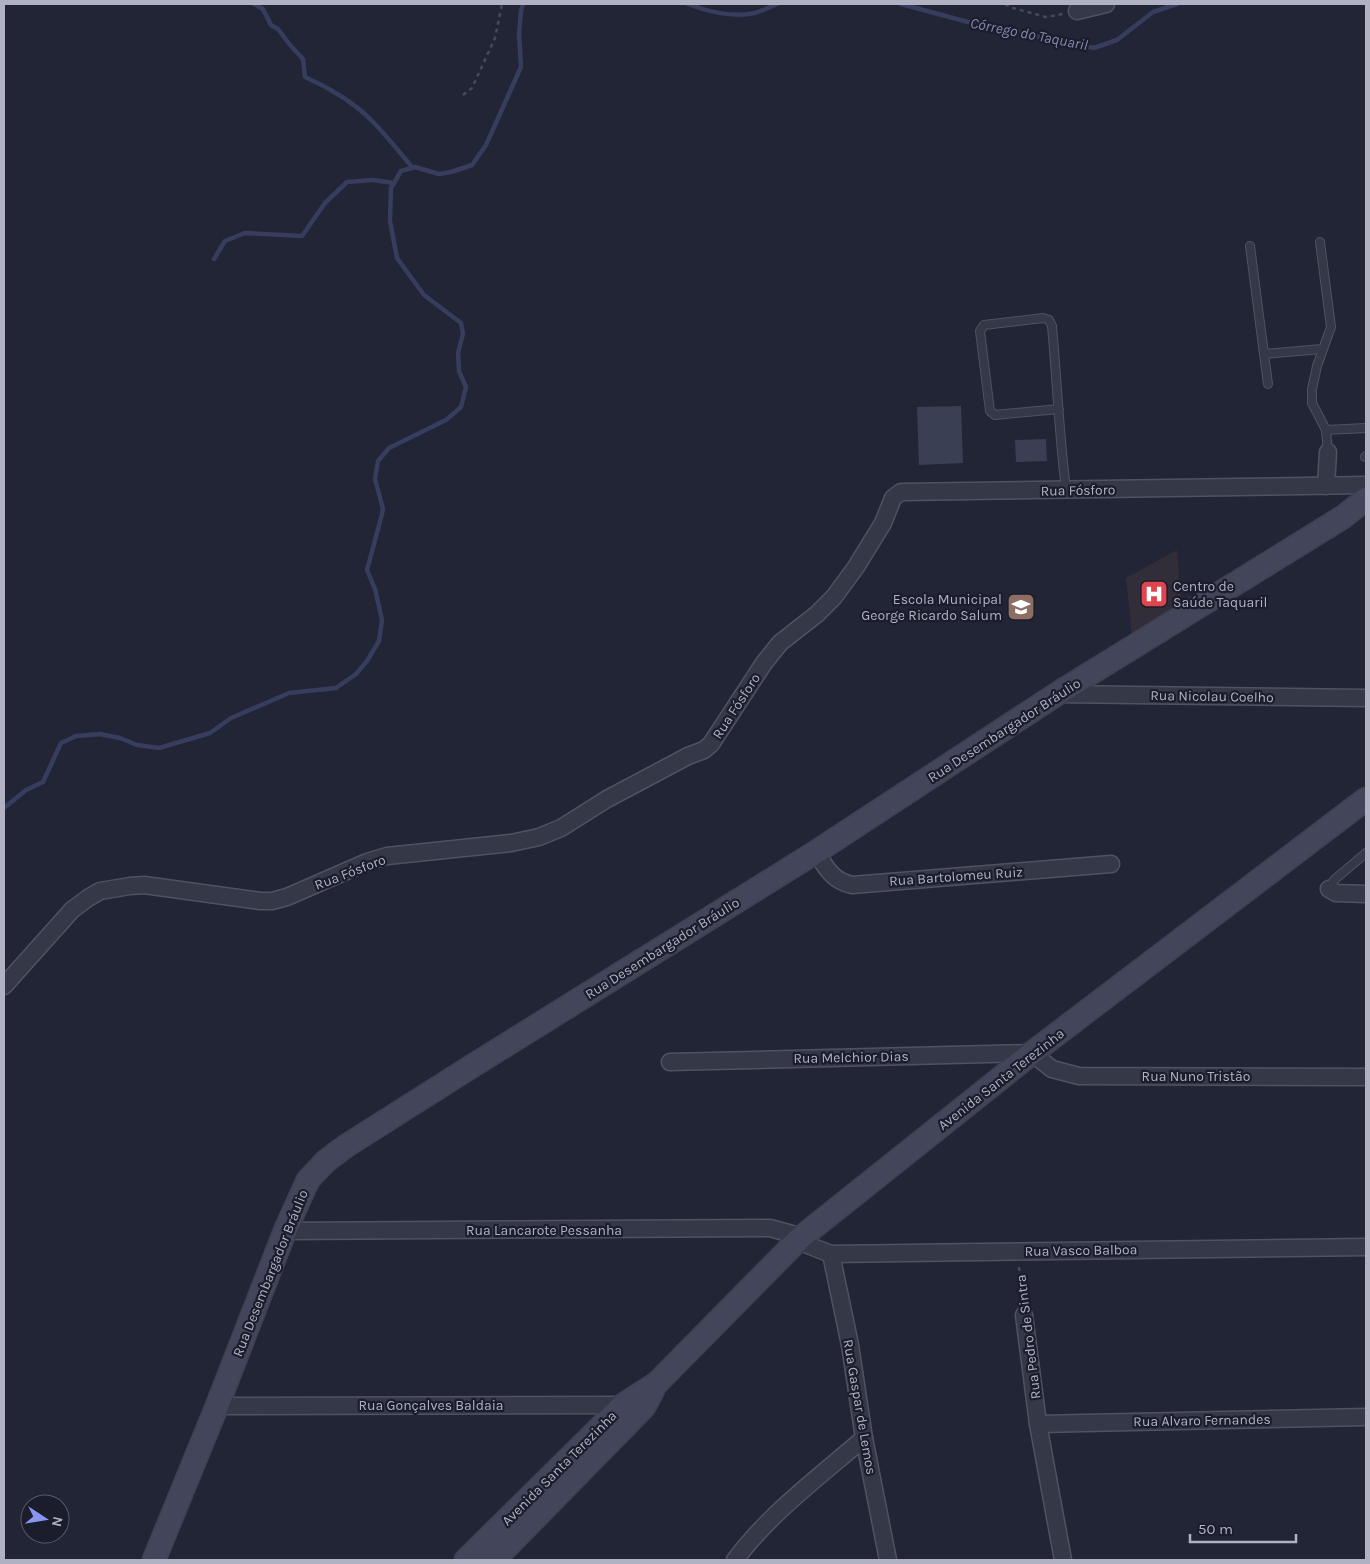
<svg xmlns="http://www.w3.org/2000/svg" width="1370" height="1564" font-family="Karla,sans-serif">
<style>
.medical{fill:#312d39}
.lines{fill:none;stroke-linecap:round;stroke-linejoin:round}
.stream{stroke:#363d5d;stroke-width:4.5}
.building{fill:#3b3f54}
.lane-casing{stroke:#505262;stroke-width:10}
.street-casing{stroke:#505262;stroke-width:19}
.secondary-casing{stroke:#3e4151;stroke-width:25}
.path{stroke:#414d55;stroke-width:2.5;stroke-dasharray:4 4;stroke-linecap:butt}
.lane{stroke:#353847;stroke-width:8}
.street{stroke:#353847;stroke-width:16}
.secondary{stroke:#43465a;stroke-width:22}
.labels{text-anchor:middle;stroke-width:4.5;stroke-linejoin:round;paint-order:stroke}
.street-label{font-size:14px;fill:#b0b2c4;stroke:#1b1d2c}
.poi-label{font-size:14px;fill:#b0b2c4;stroke:#1b1d2c;text-anchor:start}
.water-label{font-size:15px;font-style:italic;fill:#8189af;stroke:#1b1d2c}
</style>
<rect width="100%" height="100%" fill="#222536"/>
<path class="medical" d="M1177 550 1182 610 1132 636 1126 578Z"/>
<g class="lines">
<g class="stream">
<path d="M254 4 263 9 271 25 278 29 290 45 303 59 305 77C328 87 355 103 372 121 387 136 400 153 413 168"/>
<path d="M688 4C709 12 732 18 755 13 762 11 770 7 777 4"/>
<path d="M901 4 968 22 1094 48 1117 40 1153 12 1177 4"/>
<path d="M214 259 225 241 245 233 302 236 325 203 347 182 373 180 394 183"/>
<path d="M4 808 26 790 43 782 61 743 76 736 100 734 120 738 137 745 159 748 210 733 231 718 289 693 336 688 356 674 367 661 379 641 382 620 375 589 367 570 381 518 383 509 375 479 378 461 389 448 446 420 461 407 466 387 459 371 458 353 463 334 461 323 424 295 397 258 390 221 391 188 401 171 415 167 439 174 451 172 472 165 486 145 521 67 519 34 521 11 523 4"/>
</g>
</g>
<g class="building">
<path d="M961 406 963 463 919 465 917 407Z"/>
<path d="M1046 439 1047 461 1016 462 1015 440Z"/>
</g>
<g class="lines">
<defs>
<g id="lane">
<path d="M1320 242 1331 327 1317 366 1312 389V403L1326 430 1328 452"/>
<path d="M1250 246 1264 354 1322 349"/>
<path d="M1264 354 1268 384"/>
<path d="M1059 409 995 415 990 411 980 331 984 325 1043 318 1049 320 1052 326C1057 380 1059 435 1066 489"/>
<path d="M1326 430 1366 428"/>
<path d="M1365 457 1366 456"/>
<path d="M1329 889 1334 880 1366 853"/>
</g>
<g id="street">
<path d="M1077 11 1106 4"/>
<path d="M1326 486 1328 452"/>
<path d="M1057 694 1366 698"/>
<path d="M816 852C826 868 833 881 852 885L1111 864"/>
<path d="M1329 889 1336 893 1366 894"/>
<path d="M4 986 72 910 88 898 100 891 130 886 144 885 260 901H272L287 897 367 862 387 856 511 843 539 837 561 828 607 799 688 756 704 750 711 744 764 663 780 643 817 614 834 597 856 567 883 523 893 498 901 492 1366 485"/>
<path d="M670 1062 1032 1053 1052 1069 1079 1076 1366 1077"/>
<path d="M285 1231 770 1228 792 1234 805 1244 831 1254 1366 1247"/>
<path d="M831 1254 850 1345 864 1438 888 1560"/>
<path d="M1024 1315 1038 1424 1063 1560"/>
<path d="M217 1406 629 1405"/>
<path d="M1038 1424 1366 1417"/>
<path d="M735 1560C770 1513 819 1477 864 1438"/>
</g>
<g id="secondary">
<path d="M154 1560 217 1406 285 1231 308 1180 326 1161 346 1146 477 1063 816 852 1057 694 1343 517 1366 499"/>
<path d="M466 1560 623 1405 657 1383 799 1239 1032 1053 1366 799"/>
<path d="M494 1560 644 1407 653 1390"/>
</g>
</defs>
<use href="#lane" class="lane-casing"/>
<use href="#street" class="street-casing"/>
<use href="#secondary" class="secondary-casing"/>
<g class="path">
<path d="M1005 4 1013 8 1046 17 1063 14"/>
<path d="M463 95 472 88 495 38 502 4"/>
<path d="M1019 1267 1023 1301"/>
</g>
<use href="#lane" class="lane"/>
<use href="#street" class="street"/>
<use href="#secondary" class="secondary"/>
</g>
<defs>
<symbol id="hospital-square" viewBox="-11 -11 22 22"><rect x="-9" y="-9" width="18" height="18" rx="4" fill="#e0444e" stroke="#1b1d2c"/><path d="M-5-5h3v3.5h4V-5h3V5h-3V1.5h-4V5h-3Z" fill="#fff"/></symbol>
<symbol id="school-square" viewBox="-11 -11 22 22"><rect x="-9" y="-9" width="18" height="18" rx="4" fill="#8d6e63" stroke="#1b1d2c"/><path d="M0-5L7-2L0 1L-7-2ZM-4 1L0 2.5L4 1V4Q0 6-4 4Z" fill="#fff"/></symbol>
</defs>
<g fill-rule="evenodd">
<use href="#hospital-square" x="1138" y="578" width="32" height="32"/>
<use href="#school-square" x="1005" y="591" width="32" height="32"/>
</g>
<g class="labels">
<g class="street-label">
<text transform="translate(1078 490) rotate(-1)" y="5">Rua Fósforo</text>
<text transform="translate(1212 696) rotate(1)" y="5">Rua Nicolau Coelho</text>
<text transform="translate(736 706) rotate(-57)" y="5">Rua Fósforo</text>
<text transform="translate(1004 730) rotate(-33)" y="5">Rua Desembargador Bráulio</text>
<text transform="translate(350 872) rotate(-21)" y="5">Rua Fósforo</text>
<text transform="translate(956 876) rotate(-4)" y="5">Rua Bartolomeu Ruiz</text>
<text transform="translate(662 948) rotate(-32)" y="5">Rua Desembargador Bráulio</text>
<text transform="translate(851 1057) rotate(-1)" y="5">Rua Melchior Dias</text>
<text x="1196" y="1081">Rua Nuno Tristão</text>
<text transform="translate(1001 1079) rotate(-38)" y="5">Avenida Santa Terezinha</text>
<text x="544" y="1235">Rua Lancarote Pessanha</text>
<text transform="translate(1081 1250) rotate(-1)" y="5">Rua Vasco Balboa</text>
<text transform="translate(270 1273) rotate(-68)" y="5">Rua Desembargador Bráulio</text>
<text transform="translate(1028 1337) rotate(-97)" y="5">Rua Pedro de Sintra</text>
<text x="431" y="1410">Rua Gonçalves Baldaia</text>
<text transform="translate(860 1407) rotate(80)" y="5">Rua Gaspar de Lemos</text>
<text transform="translate(1202 1420) rotate(-1)" y="5">Rua Alvaro Fernandes</text>
<text transform="translate(559 1468) rotate(-45)" y="5">Avenida Santa Terezinha</text>
</g>
<g class="poi-label">
<text x="1173" y="591">Centro de<tspan x="1173" dy="16">Saúde Taquaril</tspan></text>
<text x="1002" y="604" text-anchor="end">Escola Municipal<tspan x="1002" dy="16">George Ricardo Salum</tspan></text>
</g>
<g class="water-label">
<text transform="translate(1029 34) rotate(11)" y="5">Córrego do Taquaril</text>
</g>
</g>
<rect width="1370" height="1564" fill="none" stroke="#b0b2c4" stroke-width="10"/>
<g transform="translate(45 1519) rotate(102)"><circle r="24" fill="#1b1d2c" stroke="#575969"/>
<path d="M0-4L9 19L0 12L-9 19Z" fill="#8896f0"/>
<text y="-8" font-size="14" font-weight="bold" text-anchor="middle" fill="#b0b2c4">N</text>
</g>
<path d="M1190 1534v8h106v-8" fill="none" stroke="#b0b2c4" stroke-width="2.5"/>
<text x="1198" y="1534" font-size="15" fill="#b0b2c4" stroke="#1b1d2c" stroke-width="4" paint-order="stroke">50 m</text>
</svg>
